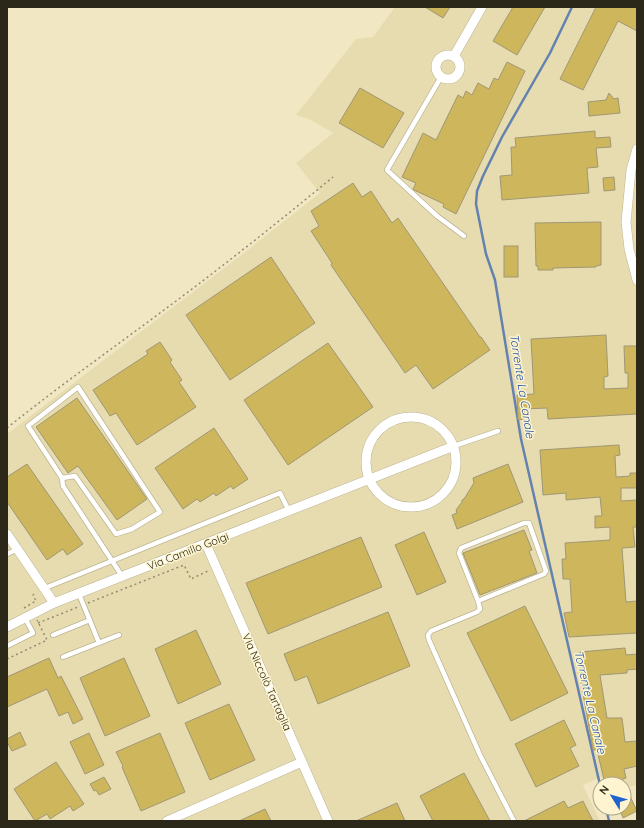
<svg xmlns="http://www.w3.org/2000/svg" width="644" height="828" font-family="Quicksand,sans-serif">
<style>
.built{fill:#e7dcb0}
.lines{fill:none;stroke-linecap:round;stroke-linejoin:round}
.stream{stroke:#6482b0;stroke-width:2.5}
.building{fill:#cdb65b;stroke:#a09775}
.service-casing{stroke:#bdb491;stroke-width:6}
.minor-casing{stroke:#bdb491;stroke-width:10}
.path{stroke:#938c73;stroke-width:1.5;stroke-dasharray:2 3;stroke-linecap:butt}
.service{stroke:#fff;stroke-width:4.5}
.minor{stroke:#fff;stroke-width:9}
.labels{text-anchor:middle;stroke-width:3;stroke-linejoin:round;paint-order:stroke}
.street-label{font-size:11px;fill:#2b281a;stroke:#fef5d0}
.water-label{font-size:12px;font-style:italic;fill:#2254a7;stroke:#fef5d0}
</style>
<rect width="100%" height="100%" fill="#f1e7c3"/>
<path class="built" d="M395 7H637V785L624 788V784H603L601 777 583 785 600 821H7V434L244 253 320 193 296 163 333 133 311 120 296 115 356 39 373 37Z"/>
<g class="lines">
<g class="stream">
<path d="M572 7 550 53 502 137 483 176 477 191 476 204 486 254 495 280 521 439 600 785"/>
<path d="M606 808 609 821"/>
</g>
</g>
<g class="building">
<path d="M425 7H450L443 18Z"/>
<path d="M513 7H545L517 55 493 41Z"/>
<path d="M596 7H637V31L618 21 583 90 560 79Z"/>
<path d="M507 62 525 71 456 214 443 207 444 204 414 190 413 189 416 183 402 177 423 133 436 140 458 95 463 98 466 91 472 95 478 83 489 89 494 78 498 80Z"/>
<path d="M360 88 404 113 383 148 339 123Z"/>
<path d="M609 93 614 99 618 98 620 113 589 116 588 102 606 100Z"/>
<path d="M595 131V138L610 137 611 147 596 148 598 167 587 168 589 193 502 200 500 176 512 175 511 147H516L515 138Z"/>
<path d="M614 177 615 190 604 191 603 178Z"/>
<path d="M353 183 362 197 371 191 392 223 398 218 480 337H481L490 350 433 389 416 365 405 373 331 265 332 263 311 231 319 226 311 211Z"/>
<path d="M601 222V265L596 266V267L553 268V270H538V266H536L535 223Z"/>
<rect x="504" y="246" width="14" height="31"/>
<path d="M271 257 315 323 230 380 186 315Z"/>
<path d="M606 335 608 376 604 377V389L628 388V373H625L624 346H637V414L548 419 547 408 524 409 525 419 518 420 517 395 534 394 531 339Z"/>
<path d="M160 342 172 360 170 362 182 380 179 382 196 407 137 445 116 413 110 416 93 390 148 354 146 351Z"/>
<path d="M328 343 373 407 288 465 244 400Z"/>
<path d="M77 398 147 499 117 520 78 466 68 473 36 427Z"/>
<path d="M214 428 248 479 233 489 231 486 216 496 214 493 200 502 197 499 183 509 155 468Z"/>
<path d="M619 445 620 455 615 456 616 477 630 476V473H637V488H621V501L637 500V527H633L635 547 622 548 626 602 637 601V633L569 637 564 613 572 612 570 579H563L562 559H566L565 543 610 540V527L595 528V516H602L600 497 566 500V493L543 495 540 450Z"/>
<path d="M27 464 83 544 67 555 63 549 47 560 7 502V477Z"/>
<path d="M508 464 523 502 457 529 452 515 457 513 456 510 462 502V500L464 499 474 483 473 478Z"/>
<path d="M524 530 532 550 529 551 537 573 480 595 463 553Z"/>
<path d="M424 532 446 582 417 595 395 545Z"/>
<path d="M361 537 382 587 268 634 246 583Z"/>
<path d="M525 606 568 693 511 721 467 633Z"/>
<path d="M388 612 410 666 318 704 307 676 295 681 284 654Z"/>
<path d="M196 630 221 684 178 704 155 649Z"/>
<path d="M625 648 626 655 637 654V669L627 670V673L600 675 607 718H622L625 742 637 741V766L624 769 626 778 620 780 621 784H605L597 750H593L581 682H582L580 652Z"/>
<path d="M49 658 58 678 61 676 83 719 73 724 68 712 59 716 47 689 7 707V677Z"/>
<path d="M124 658 150 716 105 736 80 678Z"/>
<path d="M229 704 255 760 210 780 185 723Z"/>
<path d="M564 720 576 745 570 748 579 766 536 787 515 744Z"/>
<path d="M20 732 26 745 12 751 7 742V739Z"/>
<path d="M89 733 104 765 85 774 70 742Z"/>
<path d="M160 733 185 792 141 811 122 767 123 766 116 752Z"/>
<path d="M56 762 84 804 73 811 70 806 50 819 47 814 35 821 14 789Z"/>
<path d="M464 773 490 821H433L420 796Z"/>
<path d="M104 777 111 789 99 795 96 790 94 791 90 784Z"/>
<path d="M630 796 637 811 623 818 619 808H624V799Z"/>
<path d="M564 801 568 808 583 801 593 821H524Z"/>
<path d="M397 803 405 821H356Z"/>
<path d="M265 809 271 821H239Z"/>
</g>
<g class="lines">
<defs>
<g id="service">
<path d="M441 77 387 170 437 216 464 236"/>
<path d="M78 387 160 512 132 529 116 534 75 476 62 478 28 426Z"/>
<path d="M454 446 498 431"/>
<path d="M62 478 63 486 122 576"/>
<path d="M7 554 18 549"/>
<path d="M45 588 280 493 289 511"/>
<path d="M79 594 99 643"/>
<path d="M478 601 544 574 546 571 529 523H524L461 548 459 553 478 601 480 609 477 612 431 631 428 635 429 640 480 755 514 821"/>
<path d="M53 635 90 620"/>
<path d="M7 646 33 633 25 618"/>
<path d="M63 657 119 635"/>
</g>
<g id="minor">
<circle cx="448" cy="67" r="12"/>
<path d="M454 56 482 7"/>
<path d="M637 149 631 170 626 222 629 249 637 280"/>
<circle cx="411" cy="462" r="45"/>
<path d="M7 534 54 603"/>
<path d="M206 544 328 821"/>
<path d="M7 627 54 603 454 446"/>
<path d="M167 821 302 762"/>
</g>
</defs>
<use href="#service" class="service-casing"/>
<use href="#minor" class="minor-casing"/>
<g class="path">
<path d="M7 428C68 379 133 334 196 286 242 251 288 214 333 177"/>
<path d="M88 603 184 565 191 579 208 571"/>
<path d="M24 608 36 601 33 595 36 593"/>
<path d="M38 623 78 607"/>
<path d="M7 659 47 640 37 620"/>
</g>
<use href="#service" class="service"/>
<use href="#minor" class="minor"/>
</g>
<g class="labels">
<g class="street-label">
<text transform="translate(188 551) rotate(-21)" y="4">Via Camillo Golgi</text>
<text transform="translate(267 682) rotate(66)" y="4">Via Niccolò Tartaglia</text>
</g>
<g class="water-label">
<text transform="translate(522 386) rotate(81)" y="4">Torrente La Canale</text>
<text transform="translate(590 702) rotate(77)" y="4">Torrente La Canale</text>
</g>
</g>
<rect width="644" height="828" fill="none" stroke="#2b281a" stroke-width="16"/>
<g transform="translate(612 796) rotate(307)"><circle r="19" fill="#fef5d0" stroke="#aaa387"/>
<path d="M0-3L7 15L0 10L-7 15Z" fill="#2062ce"/>
<text y="-6" font-size="11" font-weight="bold" text-anchor="middle" fill="#2b281a">N</text>
</g>
</svg>
